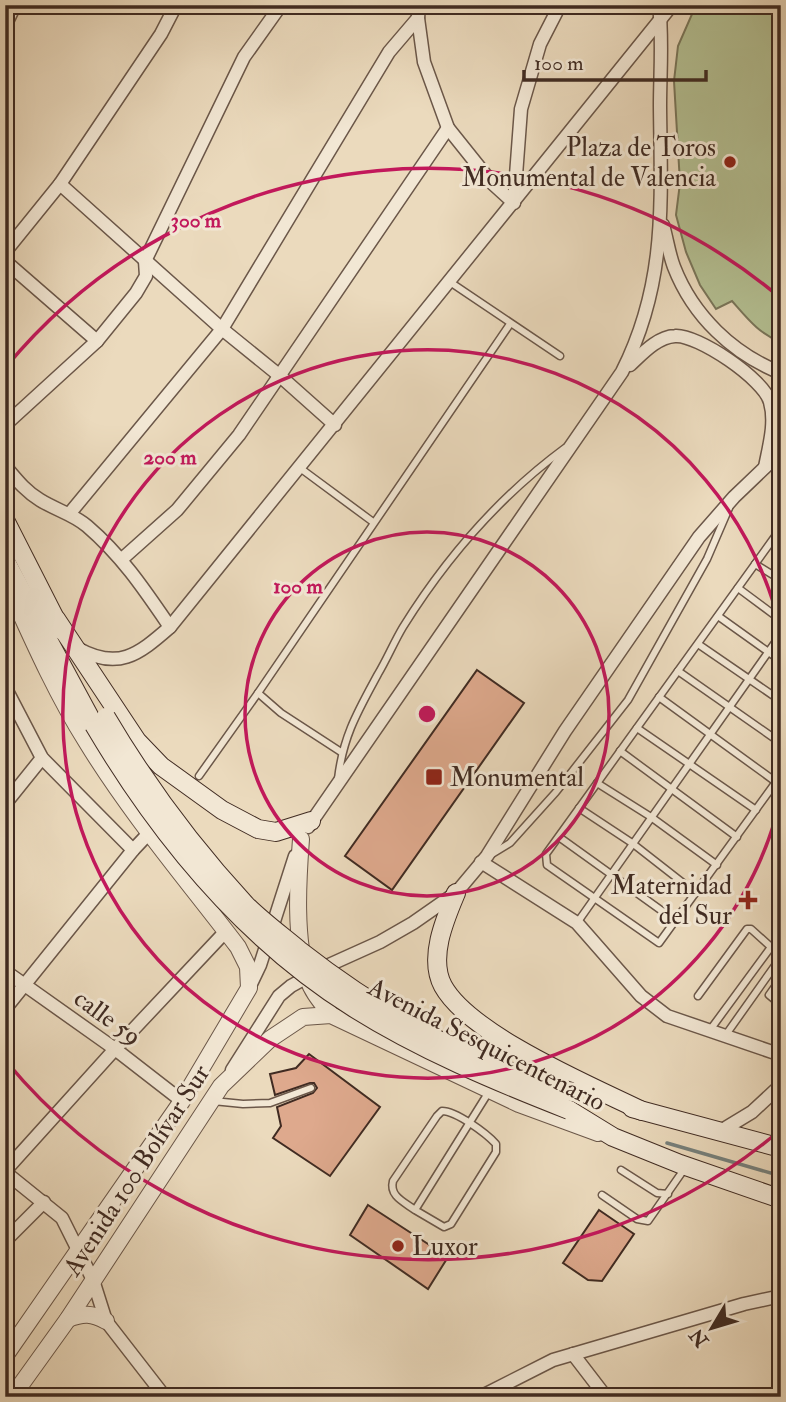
<svg xmlns="http://www.w3.org/2000/svg" width="786" height="1402" font-family="'IM FELL Double Pica',serif">
<style>
.green{fill:#b4c093;stroke:#7a765a;stroke-width:2}
.lines{fill:none;stroke-linecap:round;stroke-linejoin:round}
.stream{stroke:#76807c;stroke-width:3.5}
.building{fill:#dea98d;stroke:#402b22;stroke-width:2}
.service-casing{stroke:#6b5749;stroke-width:9}
.minor-casing{stroke:#6b5749;stroke-width:15}
.tertiary-casing{stroke:#6b5749;stroke-width:18}
.secondary-casing{stroke:#402b22;stroke-width:20}
.service{stroke:#f2e7d4;stroke-width:6}
.minor{stroke:#f2e7d4;stroke-width:12}
.tertiary{stroke:#f2e7d4;stroke-width:16}
.secondary{stroke:#f2e7d4;stroke-width:18}
.secondary-bridge-casing{stroke:#402b22;stroke-width:20;stroke-linecap:butt}
.secondary-bridge{stroke:#f2e7d4;stroke-width:18}
.ring{fill:none;stroke:#c2185b;stroke-width:3.5}
.poi-dot{fill:#8f2418;stroke:#f2e7d4;stroke-width:2.5}
.labels{text-anchor:middle;stroke-width:6;stroke-linejoin:round;paint-order:stroke}
.poi-label{font-size:26px;fill:#402b22;stroke:#f2e7d4;text-anchor:end}
.street-label{font-size:26px;fill:#402b22;stroke:#f2e7d4}
.centre{fill:#c2185b;stroke:#f2e7d4;stroke-width:3.5}
.ring-label{font-size:21px;text-anchor:middle;font-weight:bold;fill:#c2185b;stroke:#f2e7d4;stroke-width:6;stroke-linejoin:round;paint-order:stroke}
</style>
<rect width="100%" height="100%" fill="#ebdabd"/>
<filter id="stains"><feTurbulence type="fractalNoise" baseFrequency=".00286" numOctaves="4"/><feColorMatrix values="0 0 0 0 .2 0 0 0 0 .09 0 0 0 0 .02 0 0 0 .5 -.17"/></filter>
<radialGradient id="worn" r=".72"><stop offset=".6" stop-color="#630" stop-opacity="0"/><stop offset="1" stop-color="#630" stop-opacity=".3"/></radialGradient>
<path class="green" d="M696 5H781V342C759 334 747 318 732 301L716 309 700 285 686 252 676 215 680 183 674 81 678 46Z"/>
<g class="lines">
<path class="stream" d="M667 1143 781 1176"/>
</g>
<g class="building">
<path d="M477 670 524 703 392 890 345 856Z"/>
<path d="M309 1054 380 1107 330 1176 273 1138 281 1126 277 1107 313 1093 317 1088 314 1083H310L275 1095 270 1074 296 1068Z"/>
<path d="M368 1205 448 1257 428 1289 350 1235Z"/>
<path d="M599 1210 634 1234 602 1281 588 1280 563 1263Z"/>
</g>
<g class="lines">
<defs>
<g id="service">
<path d="M450 282 560 356"/>
<path d="M300 468 373 522"/>
<path d="M781 528 546 854 547 865 659 943 781 775"/>
<path d="M755 564 781 580"/>
<path d="M738 588 781 620"/>
<path d="M718 616 781 661"/>
<path d="M698 644 781 701"/>
<path d="M678 671 781 743"/>
<path d="M659 697 776 782"/>
<path d="M637 728 756 810"/>
<path d="M620 751 737 837"/>
<path d="M341 752 281 713 258 693 510 324"/>
<path d="M199 776 258 693"/>
<path d="M338 779C343 736 358 711 378 674 387 659 394 642 403 627 446 558 500 496 565 448"/>
<path d="M597 783 651 817 717 865"/>
<path d="M579 808 632 843 696 893"/>
<path d="M559 837 676 921"/>
<path d="M492 854 510 843 556 792 628 700 707 559 729 508"/>
<path d="M577 923 781 634"/>
<path d="M781 978 769 995 781 1005"/>
<path d="M698 996 747 929H751L781 956"/>
<path d="M710 1030 771 947"/>
<path d="M725 1036 781 957"/>
<path d="M213 1101 243 1104 270 1103 311 1088"/>
<path d="M621 1170 657 1193 668 1194"/>
<path d="M602 1195 637 1219 648 1221 685 1168"/>
<path d="M415 1210 444 1227 451 1224 496 1152V1144C486 1133 456 1111 442 1111L437 1116 393 1181C389 1196 404 1202 415 1210L490 1090"/>
</g>
<g id="minor">
<path d="M419 5 418 18 424 62 448 128 492 183 514 203"/>
<path d="M5 26 15 5"/>
<path d="M60 184 222 329 280 376 335 425"/>
<path d="M514 202 521 109 540 44 560 5"/>
<path d="M663 225C667 239 669 254 674 267 693 316 733 354 781 373"/>
<path d="M5 252 60 184 161 34 176 5"/>
<path d="M5 261 97 341"/>
<path d="M630 365C642 354 657 337 675 336 697 334 764 379 770 402 776 423 769 446 765 467"/>
<path d="M5 425 97 341 136 293 146 276 145 261 244 57 281 5"/>
<path d="M5 466C16 479 25 491 40 500 56 510 73 514 87 526 122 556 144 589 170 627"/>
<path d="M70 513 222 329 389 52 418 18"/>
<path d="M122 559 177 510 239 435 448 128"/>
<path d="M77 648C118 671 138 655 170 627L672 5"/>
<path d="M5 687 42 758 133 850"/>
<path d="M5 804 42 758"/>
<path d="M308 827 622 372C667 283 661 203 660 106 660 73 663 38 659 5"/>
<path d="M481 862 577 923 641 996 667 1016 781 1055"/>
<path d="M5 971 115 1049 182 1101"/>
<path d="M249 988 260 965 295 856"/>
<path d="M5 1009 133 850 150 832"/>
<path d="M232 1070 279 996 291 986 329 965 380 942 413 923 456 893 487 856 565 731 699 537 734 497 781 452"/>
<path d="M719 1132 752 1112 781 1085"/>
<path d="M5 1171 115 1049 226 931"/>
<path d="M5 1172 62 1218 93 1280 106 1321 165 1397"/>
<path d="M5 1241 44 1202"/>
<path d="M573 1354 606 1397"/>
<path d="M480 1397 553 1360 744 1304 781 1296"/>
</g>
<g id="tertiary">
<path d="M5 579C30 634 54 690 86 741 130 813 186 879 238 947L248 967 249 988 182 1101 5 1356"/>
<path d="M301 839C298 879 294 940 308 979 312 992 322 1003 331 1015"/>
<path d="M68 1319C83 1313 92 1313 106 1321"/>
<path d="M12 1397 68 1319 221 1086 270 1039 303 1017 331 1015 519 1104 598 1133"/>
</g>
<g id="secondary">
<path d="M5 520 61 630"/>
<path d="M5 560 94 725"/>
<path d="M56 619 137 741 161 766 222 810 258 829 276 832 311 821"/>
<path d="M456 893C445 919 428 958 443 986 470 1035 591 1086 642 1111"/>
<path d="M632 1108 781 1148"/>
<path d="M569 1110 613 1137 680 1164 781 1199"/>
</g>
</defs>
<use href="#service" class="service-casing"/>
<use href="#minor" class="minor-casing"/>
<use href="#tertiary" class="tertiary-casing"/>
<use href="#secondary" class="secondary-casing"/>
<use href="#service" class="service"/>
<use href="#minor" class="minor"/>
<use href="#tertiary" class="tertiary"/>
<use href="#secondary" class="secondary"/>
<defs>
<g id="secondary-bridge">
<path d="M106 717C145 783 194 849 246 905 262 921 281 935 299 950 355 994 415 1031 480 1060 510 1073 541 1082 571 1092"/>
<path d="M94 725C159 835 244 939 354 1008 421 1050 495 1081 569 1110"/>
</g>
</defs>
<use href="#secondary-bridge" class="secondary-bridge-casing"/>
<use href="#secondary-bridge" class="secondary-bridge"/>
</g>
<g class="ring">
<circle cx="427" cy="714" r="182"/>
<path d="M780 802A364 364 0 1 1 780 626"/>
<path d="M778 1132A546 546 0 0 1 6 1061M6 367A546 546 0 0 1 778 296"/>
</g>
<g class="poi-dot">
<circle cx="730" cy="162" r="7"/>
<rect x="425" y="768" width="18" height="18" rx="3.5"/>
<path d="M744.5 889.5h7v7h7v7h-7v7h-7v-7h-7v-7h7z"/>
<circle cx="398" cy="1246" r="7"/>
</g>
<g class="labels">
<g class="poi-label">
<text x="716" y="156">Plaza de Toros<tspan x="716" dy="30">Monumental de Valencia</tspan></text>
<text x="450" y="786" text-anchor="start">Monumental</text>
<text x="732" y="894">Maternidad<tspan x="732" dy="30">del Sur</tspan></text>
<text x="412" y="1255" text-anchor="start">Luxor</text>
</g>
<g class="street-label">
<text transform="translate(108 1017) rotate(36)" y="9">calle 59</text>
<text transform="translate(487 1044) rotate(27)" y="9">Avenida Sesquicentenario</text>
<text transform="translate(136 1170) rotate(-57)" y="9">Avenida 100 Bolívar Sur</text>
</g>
</g>
<circle cx="427" cy="714" r="10" class="centre"/>
<g class="ring-label">
<text x="196" y="227">300 m</text>
<text x="170" y="464">200 m</text>
<text x="298" y="593">100 m</text>
</g>
<rect width="786" height="1402" fill="none" stroke="#ebdabd" stroke-width="28"/>
<rect x="7" y="7" width="772" height="1388" fill="none" stroke="#402b22" stroke-width="3.5"/>
<rect x="14" y="14" width="758" height="1374" fill="none" stroke="#402b22" stroke-width="2"/>
<g transform="translate(712 1328) rotate(232)" stroke="#f2e7d4" stroke-width="5" paint-order="stroke">
<path d="M0-5L12 26L0 18L-12 26Z" fill="#402b22"/>
<text y="-10" font-size="19" font-weight="bold" text-anchor="middle" fill="#402b22">N</text>
</g>
<path d="M524 70v10h182v-10" fill="none" stroke="#402b22" stroke-width="3.5"/>
<text x="534" y="70" font-size="21" fill="#402b22" stroke="#f2e7d4" stroke-width="5" paint-order="stroke">100 m</text>
<rect width="100%" height="100%" filter="url(#stains)"/>
<rect width="100%" height="100%" fill="url(#worn)"/>
</svg>
